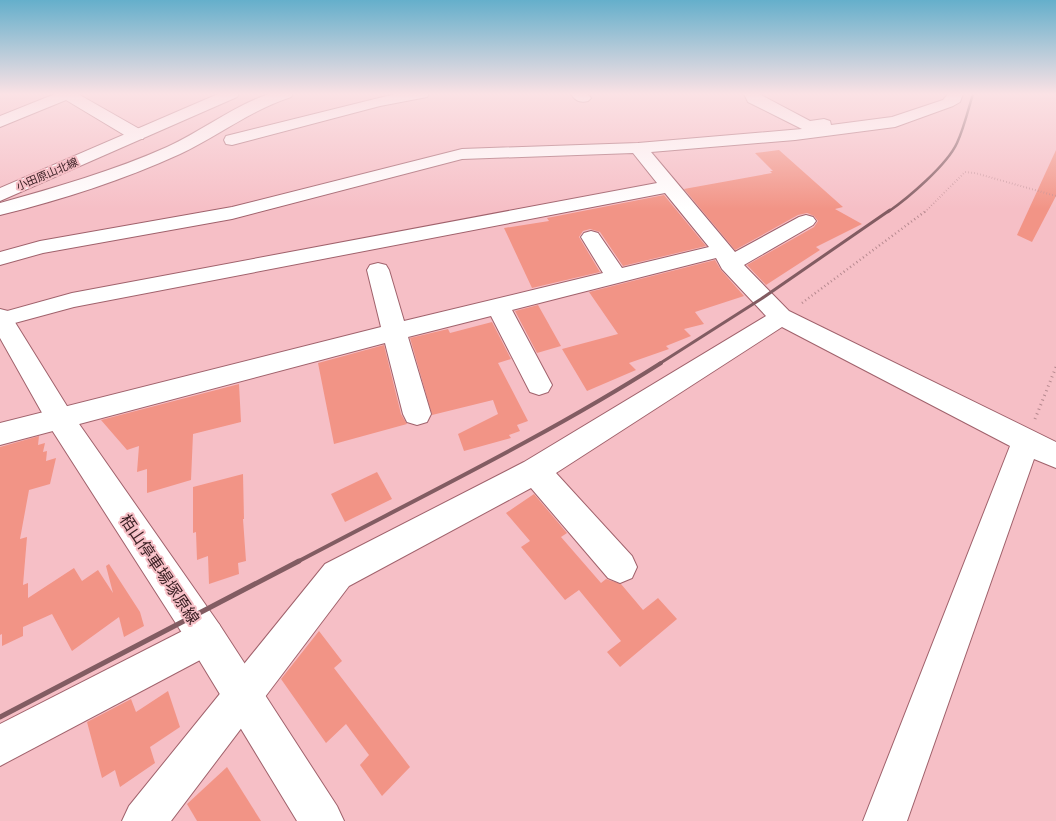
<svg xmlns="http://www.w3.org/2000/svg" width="1056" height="821" font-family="Commissioner,'Noto Sans JP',sans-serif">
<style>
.building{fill:#f29486}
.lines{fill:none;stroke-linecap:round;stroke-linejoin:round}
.minor-casing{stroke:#a0626c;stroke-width:2}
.major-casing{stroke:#a0626c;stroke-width:2}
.path-far2{stroke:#b6898f;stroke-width:2;stroke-dasharray:0.5 2.5;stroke-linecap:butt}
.path-far1{stroke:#b6898f;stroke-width:2.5;stroke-dasharray:1 3;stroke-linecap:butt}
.path{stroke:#b6898f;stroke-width:3;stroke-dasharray:1 4;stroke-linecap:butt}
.minor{fill:#fff;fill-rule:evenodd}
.major{fill:#fff;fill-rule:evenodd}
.rail-far3{stroke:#825c62;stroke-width:2.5}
.rail-far2{stroke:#825c62;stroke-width:3}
.rail-far1{stroke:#825c62;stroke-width:4}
.rail{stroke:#825c62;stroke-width:5}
.labels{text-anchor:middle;stroke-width:4;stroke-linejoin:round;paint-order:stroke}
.far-street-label{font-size:11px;fill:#371d21;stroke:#f6bfc6}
.near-street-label{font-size:16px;fill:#371d21;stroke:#f6bfc6}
</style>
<rect width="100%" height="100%" fill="#f6bfc6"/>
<g class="building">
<path d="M779 150 843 207 835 209 862 224 816 247 820 250 766 285 747 265 814 227 818 221 814 216 807 213 798 215 735 250 684 189 772 173 770 171H773L755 153Z"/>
<path d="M1056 150V196L1032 242 1017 235Z"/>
<path d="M664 195 706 246 623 266 600 232 590 229 583 231 579 237 600 272 532 288 504 228 549 221 547 218Z"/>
<path d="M715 260 721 270 744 296 695 312 704 324 684 329 691 336 666 346 669 349 629 363 636 370 587 391 562 349 618 334 589 292Z"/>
<path d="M538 305 561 346 537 353 515 311Z"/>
<path d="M492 322 511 359 498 363 528 421 517 425 520 431 509 435 511 438 464 451 458 434 498 414 493 400 432 415 410 338 448 329 450 333Z"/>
<path d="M384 345 401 414 407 424 334 444 318 363Z"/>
<path d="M239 384 241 422 193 434 191 480 147 493V469L137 472 139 446 127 450 101 420Z"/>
<path d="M39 436 38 445 45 443 43 452 47 451 46 461 56 458 50 484 29 490 20 539 27 537 23 585 28 583V598L74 568 82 581 98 570 113 593 106 566 109 564 140 612 144 626 124 637 119 617 72 651 52 614 23 627V636L2 646V634L0 635V447Z"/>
<path d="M377 472 392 499 345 522 331 494Z"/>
<path d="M243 474 244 519H243L246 561 238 563 239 574 209 584 208 556 197 560 196 532 193 533V487Z"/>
<path d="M534 494 567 533 561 537 601 583 606 579 621 584 643 610 658 598 677 619 620 667 607 652 621 641 579 590 565 600 521 547 530 541 506 513Z"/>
<path d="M319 631 342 661 334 668 410 767 382 796 360 765 369 755 346 724 326 743 281 679Z"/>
<path d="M168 691 180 727 150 747 155 763 120 787 115 770 102 778 87 722 131 699 136 712Z"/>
<path d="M227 767 261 821H197L187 804Z"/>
</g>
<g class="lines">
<defs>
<g id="minor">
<path d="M55 94H78L143 131 145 135 143 139H131L66 100 0 127V116Z"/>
<path d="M269 94H293L291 97C251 110 218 136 180 154 123 180 61 200 0 215V203C57 187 113 171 167 147 202 131 233 106 269 94Z"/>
<path d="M395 94H429L427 97 380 106 232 145 226 144 224 140 226 136Z"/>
<path d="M571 94H588L591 98 588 101C581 103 575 101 571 94Z"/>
<path d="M744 94H759L810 121 824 119 830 121 831 125 892 117 943 100 948 94H963L960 102 953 106 895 127 795 140 651 152 735 252 799 217 806 215 813 217 816 221 813 225 744 265 789 311 1056 442V468L1034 459 907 821H863L1010 446 782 327 556 473 632 556 637 567 632 578 620 583 608 578 531 488 349 586 171 821H122L129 806 325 564 524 462 766 316 722 269 716 258 512 310 552 385 548 392 539 395 530 392 491 316 408 337 431 414 427 422 417 425 407 422 403 414 385 343 0 445V423L381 327 367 270 370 265 378 263 386 265 389 270 404 321 603 273 581 237 584 233 591 231 598 233 622 268 709 247 665 193 74 307 0 327V313L72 293 657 183 633 153 462 159 232 219 43 253 0 265V252L40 241 232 207 462 149 638 143 802 129 748 102Z"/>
<path d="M206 619 219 624 224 637 219 650 0 766V724Z"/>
</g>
<g id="major">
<path d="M218 94H239L237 97 0 201V188Z"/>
<path d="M0 309 8 311 70 411 219 624 337 806 344 821H297L193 650 50 427 0 338Z"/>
</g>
</defs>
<use href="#minor" class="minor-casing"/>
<use href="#major" class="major-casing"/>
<path class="path-far2" d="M925 212 965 172 975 173 1056 196"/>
<path class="path-far1" d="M802 303 927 210"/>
<path class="path" d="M1035 419 1056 367"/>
<use href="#minor" class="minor"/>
<use href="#major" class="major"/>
<path class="rail-far3" d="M888 212C908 198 947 165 957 143 964 128 968 110 973 94"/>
<path class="rail-far2" d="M659 364 761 299 890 210"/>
<path class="rail-far1" d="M297 562C418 498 546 436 661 363"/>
<path class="rail" d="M0 717 299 561"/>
</g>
<linearGradient id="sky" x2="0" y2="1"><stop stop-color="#65afcb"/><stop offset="0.45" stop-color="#fbe2e5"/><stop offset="1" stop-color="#fbe2e5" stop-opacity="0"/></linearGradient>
<rect width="1056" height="209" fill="url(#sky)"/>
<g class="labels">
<g class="far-street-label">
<text transform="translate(47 174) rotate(-23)" y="4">小田原山北線</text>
</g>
<g class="near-street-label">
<text transform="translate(160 569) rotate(56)" y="6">栢山停車場塚原線</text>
</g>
</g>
</svg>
